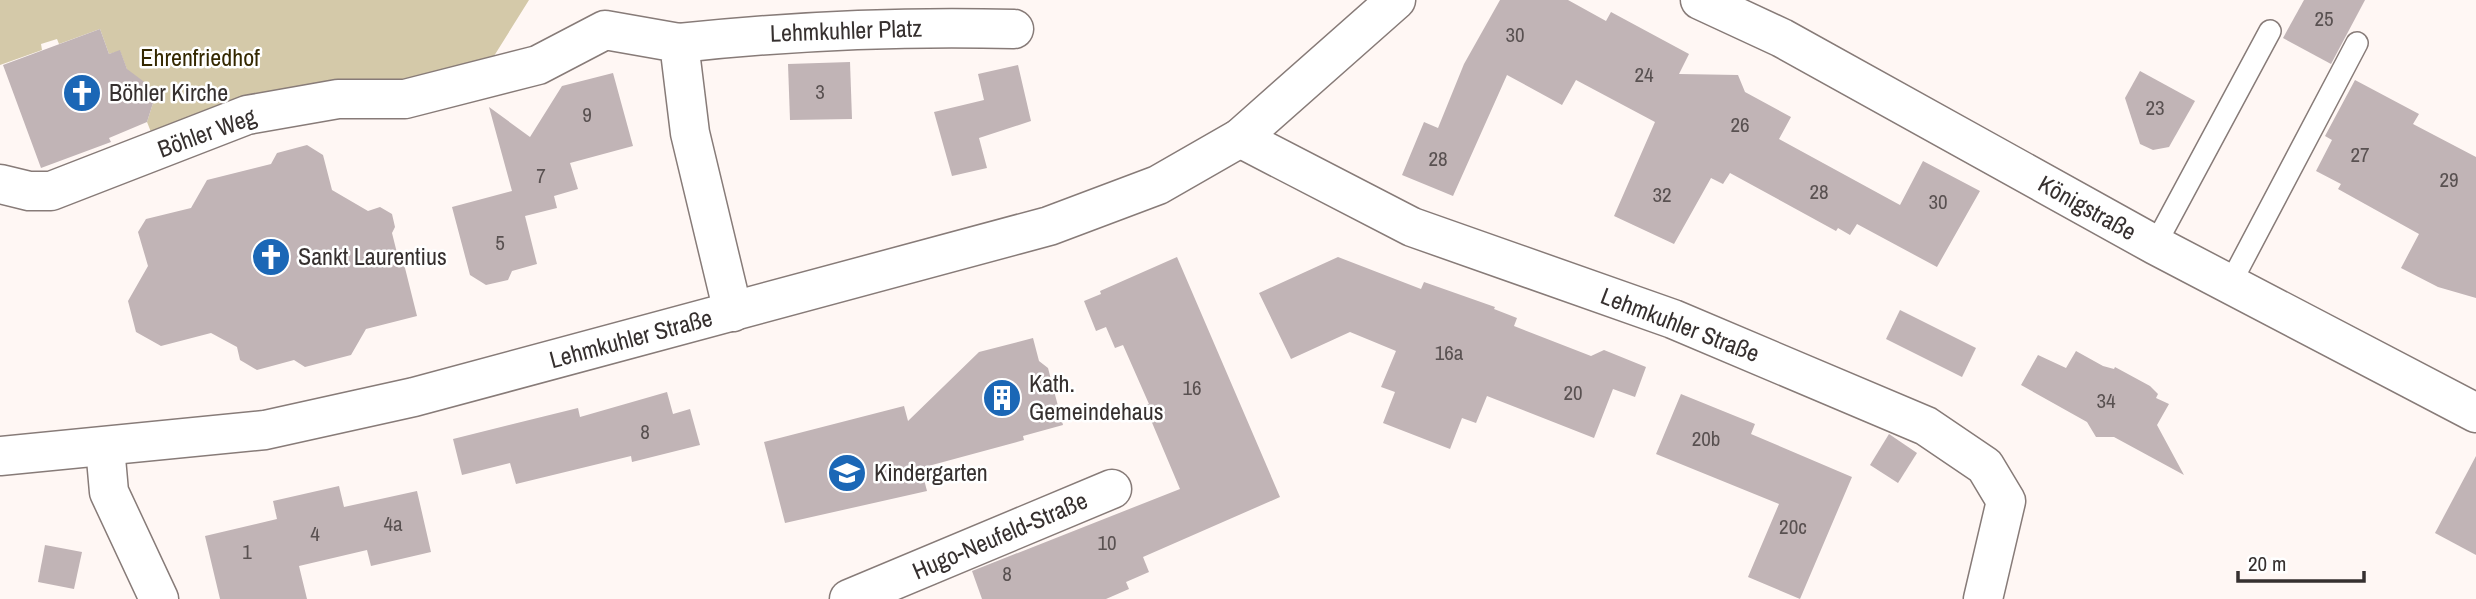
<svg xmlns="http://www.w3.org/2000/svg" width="2476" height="599" font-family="'Archivo Narrow',sans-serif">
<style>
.green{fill:#d4c9a9}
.building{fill:#c1b4b6}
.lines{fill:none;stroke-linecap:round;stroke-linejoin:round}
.lane-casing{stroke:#877b78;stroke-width:24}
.street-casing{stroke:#877b78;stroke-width:41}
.secondary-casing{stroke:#877b78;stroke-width:41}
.lane{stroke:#fff;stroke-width:21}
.street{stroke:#fff;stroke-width:38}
.secondary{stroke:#fff;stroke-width:38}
.labels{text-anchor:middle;stroke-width:5;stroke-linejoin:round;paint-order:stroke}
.number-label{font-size:21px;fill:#595151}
.street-label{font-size:24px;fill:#36302f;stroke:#fff}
.park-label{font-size:24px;fill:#342800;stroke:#fff}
.poi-label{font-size:24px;fill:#36302f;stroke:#fff;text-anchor:start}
</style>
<rect width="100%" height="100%" fill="#fff7f4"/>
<path class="green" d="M0 0H529L489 64 153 137 147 122 153 103 147 84 128 72 120 51 109 54 100 29 59 44 57 39 41 44 42 50 0 65Z"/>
<g class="building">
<path d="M1500 0H1568L1606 21 1611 12 1689 54 1679 74 1738 75 1745 92 1791 117 1779 139 1900 205 1923 161 1980 191 1937 267 1857 224 1850 235 1838 228 1836 231 1730 173 1723 184 1711 178 1674 244 1614 216 1655 122 1576 80 1562 105 1507 75 1453 196 1402 175 1424 122 1438 128 1464 64Z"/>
<path d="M2304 0H2365L2331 64 2283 38Z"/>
<path d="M100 29 109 54 120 50 127 69 147 84 153 103 147 122 109 138 111 142 41 168 3 65Z"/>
<path d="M850 62 852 119 790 120 788 64Z"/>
<path d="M1018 65 1031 121 979 138 987 168 952 176 934 112 984 100 978 74Z"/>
<path d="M2140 71 2195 101 2169 147 2153 150 2140 144 2125 98Z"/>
<path d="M613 73 633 146 570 163 578 189 554 196 557 208 525 216 537 264 512 271 508 280 486 285 470 275 452 207 512 191 489 107 530 137 562 86Z"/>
<path d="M2355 80 2419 114 2413 124 2476 157V298L2438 287 2401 268 2419 234 2338 189 2341 184 2316 171 2332 140 2325 136Z"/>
<path d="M307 145 323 155 332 190 368 211 380 207 392 214 395 227 392 233 399 261 404 264 417 316 366 329 351 355 305 367 294 360 257 370 240 360 237 347 211 333 161 346 136 332 128 301 148 266 138 232 146 219 191 208 207 180 271 164 277 153Z"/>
<path d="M1177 257 1280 497 1143 557 1149 572 1126 582 1129 589 1106 599H982L972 571 1180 489 1145 406 1149 404 1123 345 1115 348 1106 327 1096 331 1084 301 1101 294 1100 291Z"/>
<path d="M1338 257 1421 289 1424 282 1495 307 1494 309 1517 318 1514 326 1591 356 1604 350 1646 367 1635 397 1613 389 1594 438 1487 396 1476 423 1462 418 1450 449 1383 423 1395 392 1381 387 1396 351 1350 332 1291 359 1259 293Z"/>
<path d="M1900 310 1976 348 1962 377 1886 339Z"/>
<path d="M1033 338 1039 361 1048 368 1063 425 1023 436 1024 440 921 468 927 491 785 523 764 442 904 406 908 421 979 352Z"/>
<path d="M2076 351 2103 366 2114 369 2115 367 2150 386 2158 394 2156 398 2169 404 2157 425 2184 475 2114 437H2096L2087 422 2021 385 2038 355 2066 368Z"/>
<path d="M667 392 673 414 690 409 700 445 632 462 631 456 516 484 510 463 462 475 453 439 578 408 580 417Z"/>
<path d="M1681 394 1755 424 1751 434 1852 477 1800 599 1748 577 1779 504 1656 454Z"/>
<path d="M1889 434 1917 453 1898 483 1870 465Z"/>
<path d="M2476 456V555L2435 533Z"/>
<path d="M339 486 344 507 417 491 431 552 371 566 367 550 299 566 307 599H220L205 536 277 519 273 501Z"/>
<path d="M45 545 82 552 74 589 38 582Z"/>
</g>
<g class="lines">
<defs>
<g id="lane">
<path d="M2155 245 2270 31"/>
<path d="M2230 284 2357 43"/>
</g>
<g id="street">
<path d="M1700 0 1782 38 2155 245 2476 413"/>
<path d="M679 43C792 31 901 26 1014 29"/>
<path d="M1240 138 1412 227 1673 319 1926 426 1985 466 2006 501 1983 599"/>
<path d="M0 184 29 191H51L247 115 338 99H405L538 65 605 30 679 43 690 133 733 312"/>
<path d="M105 447 109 492 159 599"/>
<path d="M849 599 1112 489"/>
</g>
<path id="secondary" d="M0 456 265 430 414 397 1049 226 1158 185 1240 138 1396 0"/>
</defs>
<use href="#lane" class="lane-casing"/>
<use href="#street" class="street-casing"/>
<use href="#secondary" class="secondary-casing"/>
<use href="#lane" class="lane"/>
<use href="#street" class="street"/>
<use href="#secondary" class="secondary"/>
</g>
<defs>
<symbol id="church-disc" viewBox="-11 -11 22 22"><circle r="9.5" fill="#1b67b6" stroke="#fff"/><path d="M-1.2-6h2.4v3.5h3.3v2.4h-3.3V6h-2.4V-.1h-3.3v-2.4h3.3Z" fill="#fff"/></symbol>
<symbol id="building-disc" viewBox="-11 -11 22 22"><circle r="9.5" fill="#1b67b6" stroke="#fff"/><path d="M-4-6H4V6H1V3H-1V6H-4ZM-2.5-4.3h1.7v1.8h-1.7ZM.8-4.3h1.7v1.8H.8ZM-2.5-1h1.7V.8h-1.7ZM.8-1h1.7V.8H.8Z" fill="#fff"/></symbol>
<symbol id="school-disc" viewBox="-11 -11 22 22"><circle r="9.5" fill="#1b67b6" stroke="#fff"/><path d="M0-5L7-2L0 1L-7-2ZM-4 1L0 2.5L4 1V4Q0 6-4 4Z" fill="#fff"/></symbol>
</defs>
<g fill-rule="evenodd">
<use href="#church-disc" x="60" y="71" width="44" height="44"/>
<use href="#church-disc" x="249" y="235" width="44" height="44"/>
<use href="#building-disc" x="980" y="376" width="44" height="44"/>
<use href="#school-disc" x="825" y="451" width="44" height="44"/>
</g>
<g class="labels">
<g class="number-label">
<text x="2324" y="26">25</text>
<text x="1515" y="42">30</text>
<text x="1644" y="82">24</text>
<text x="820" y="99">3</text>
<text x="2155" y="115">23</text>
<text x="587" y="122">9</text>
<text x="1740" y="132">26</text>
<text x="2360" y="162">27</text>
<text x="1438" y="166">28</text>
<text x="541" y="183">7</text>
<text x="2449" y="187">29</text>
<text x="1819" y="199">28</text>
<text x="1662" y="202">32</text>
<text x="1938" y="209">30</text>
<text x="500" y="250">5</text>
<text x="1449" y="360">16a</text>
<text x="1192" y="395">16</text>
<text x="1573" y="400">20</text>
<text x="2106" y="408">34</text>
<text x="645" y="439">8</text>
<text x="1706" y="446">20b</text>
<text x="393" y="531">4a</text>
<text x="1793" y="534">20c</text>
<text x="315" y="541">4</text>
<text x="1107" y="550">10</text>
<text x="247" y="559">1</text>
<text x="1007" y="581">8</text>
</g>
<g class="street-label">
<text transform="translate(846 31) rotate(-2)" y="8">Lehmkuhler Platz</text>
<text transform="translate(207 133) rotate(-20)" y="8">Böhler Weg</text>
<text transform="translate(2087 208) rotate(29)" y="8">Königstraße</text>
<text transform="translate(1680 325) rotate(21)" y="8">Lehmkuhler Straße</text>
<text transform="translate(631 339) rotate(-15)" y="8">Lehmkuhler Straße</text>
<text transform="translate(1000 536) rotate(-23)" y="8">Hugo-Neufeld-Straße</text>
</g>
<g class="park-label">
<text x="200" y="66">Ehrenfriedhof</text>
</g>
<g class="poi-label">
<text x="109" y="101">Böhler Kirche</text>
<text x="298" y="265">Sankt Laurentius</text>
<text x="1029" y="392">Kath.<tspan x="1029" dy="28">Gemeindehaus</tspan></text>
<text x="874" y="481">Kindergarten</text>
</g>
</g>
<path d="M2238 571v10h126v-10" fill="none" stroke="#36302f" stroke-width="3.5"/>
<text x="2248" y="571" font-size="21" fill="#36302f" stroke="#ffffff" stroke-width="5" paint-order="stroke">20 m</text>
</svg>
